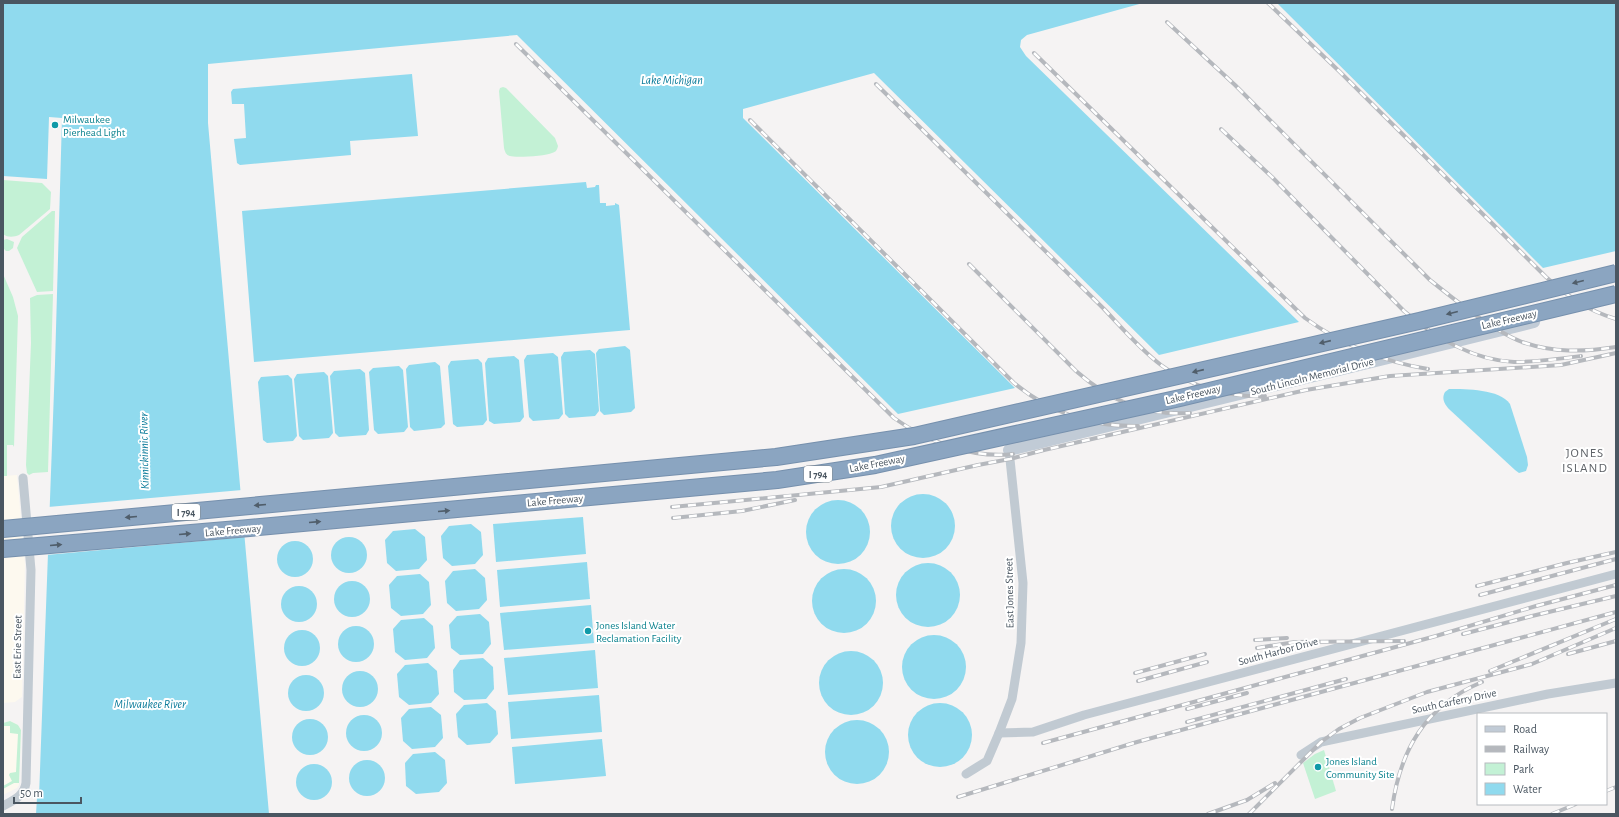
<svg xmlns="http://www.w3.org/2000/svg" width="1619" height="817" font-family="'Alegreya Sans',sans-serif">
<style>
.commercial{fill:#fdf9ef}
.green{fill:#c3f1d5}
.water{fill:#90daee}
.pier{fill:#f5f3f3}
.lines{fill:none;stroke-linecap:round;stroke-linejoin:round}
.street{stroke:#c1cad2;stroke-width:9}
.secondary{stroke:#c1cbd6;stroke-width:12}
.rail-casing{stroke:#b5b8bd;stroke-width:4}
.rail{stroke:#fff;stroke-width:2.5;stroke-dasharray:8;stroke-linecap:butt}
.highway-bridge-casing{stroke:#7690ad;stroke-width:18;stroke-linecap:butt}
.highway-bridge{stroke:#8ba5c1;stroke-width:16}
.oneway{fill:#505e6b}
.culture-dot{fill:#0f9aa8;stroke:#fff;stroke-width:1.5}
.labels{text-anchor:middle;stroke-width:4;stroke-linejoin:round;paint-order:stroke}
.shield{fill:#fff;stroke:#808990;stroke-width:1}
.shield-label{font-size:10px;font-weight:bold;fill:#4a5661}
.culture-label{font-size:11px;fill:#0d838f;stroke:#fff;text-anchor:start}
.street-label{font-size:11px;fill:#4a5661;stroke:#fff}
.water-label{font-size:12px;font-style:italic;fill:#0c7c9b;stroke:#fff}
.quarter-label{font-size:13px;letter-spacing:1px;fill:#5f6368;stroke:#fff}
</style>
<rect width="100%" height="100%" fill="#f5f3f3"/>
<g class="commercial">
<path d="M17 475 25 564 22 697 15 702 3 703V476Z"/>
<path d="M11 721 18 725 21 730 19 785 17 788 3 795V723Z"/>
</g>
<g class="green">
<path d="M503 87 506 88 555 138 558 146C557 150 556 152 552 153 546 156 515 158 510 156 506 155 505 152 504 148L499 91 500 88Z"/>
<path d="M3 180 42 183 51 192 50 209 19 235C14 237 8 238 3 234Z"/>
<path d="M52 211H55L53 291 37 292 17 248 22 237Z"/>
<path d="M7 239 14 242 13 248 9 251H6L3 248V240Z"/>
<path d="M3 274 13 297 18 316 14 447 13 445H7V476H3Z"/>
<path d="M53 294 48 472 33 473 29 475 27 473 26 465 31 343 30 298 37 295Z"/>
<path d="M10 721 18 725 21 730 19 783H14L3 789V786L12 781 9 775 10 773 16 772 18 734 10 733V726H3V723Z"/>
<path d="M1324 750 1336 791 1315 799 1303 763 1315 754Z"/>
</g>
<g class="water">
<path d="M3 3H1143L1027 35 1021 40 1020 47 1026 56 1299 322 1159 355 874 73 743 109V118L1015 388 898 414 517 35 208 64V123L269 814H36L37 798 39 797 55 364 62 118 49 117 47 179 3 176Z"/>
<path d="M1277 3H1616V251L1543 268Z"/>
<path d="M412 74 418 136 350 141 351 155 240 165 237 163 234 139 246 138 244 104H232L231 92 233 89Z"/>
<path d="M586 182 587 188 595 187 596 185H599L600 203H606V206L615 205V203L619 205 630 330 254 362 242 211Z"/>
<path d="M625 346 630 350 635 408 631 412 604 415 600 411 596 353 599 349Z"/>
<path d="M590 350 595 354 599 411 595 416 569 418 565 414 561 357 564 352Z"/>
<path d="M553 353 558 357 563 414 559 419 533 421 529 417 524 360 527 355Z"/>
<path d="M514 356 519 360 524 417 520 422 494 424 489 421 485 363 488 358Z"/>
<path d="M478 359 482 363 487 420 483 425 457 427 453 424 448 366 451 361Z"/>
<path d="M435 362 440 366 445 424 441 428 414 431 410 427 406 369 409 365Z"/>
<path d="M399 366 403 370 408 427 404 432 378 434 374 430 369 372 373 368Z"/>
<path d="M360 369 365 373 369 430 366 435 339 437 335 433 330 376 334 371Z"/>
<path d="M324 372 328 376 333 433 329 438 303 440 299 436 294 379 297 374Z"/>
<path d="M288 375 292 379 297 436 293 441 267 443 263 440 258 382 261 377Z"/>
<path d="M1449 389C1467 389 1499 389 1510 404L1527 457 1528 465 1526 471 1519 473 1515 470 1450 410C1445 405 1441 399 1445 392Z"/>
<circle cx="923" cy="526" r="32"/>
<circle cx="838" cy="532" r="32"/>
<path d="M583 517 586 554 496 562 493 524Z"/>
<path d="M471 524 481 532 483 555 475 564 452 566 443 558 441 536 449 526Z"/>
<path d="M415 529 425 537 427 560 419 569 396 571 387 563 385 540 393 531Z"/>
<circle cx="349" cy="555" r="18"/>
<circle cx="295" cy="559" r="18"/>
<path d="M587 562 590 599 500 607 497 570Z"/>
<circle cx="928" cy="595" r="32"/>
<circle cx="844" cy="601" r="32"/>
<path d="M475 569 485 578 487 600 479 609 456 611 447 603 445 581 453 571Z"/>
<path d="M420 574 429 582 431 605 423 614 401 616 391 608 389 585 397 576Z"/>
<circle cx="352" cy="599" r="18"/>
<circle cx="299" cy="604" r="18"/>
<path d="M591 605 594 643 504 650 500 613Z"/>
<path d="M480 614 489 622 491 644 483 654 460 655 451 648 449 625 457 616Z"/>
<path d="M424 618 433 626 435 648 427 658 405 660 395 652 393 629 401 620Z"/>
<circle cx="356" cy="644" r="18"/>
<circle cx="302" cy="648" r="18"/>
<circle cx="934" cy="667" r="32"/>
<path d="M595 650 598 688 508 695 504 658Z"/>
<circle cx="851" cy="683" r="32"/>
<path d="M483 658 493 667 494 689 486 699 464 700 454 692 453 670 460 660Z"/>
<path d="M428 663 437 671 439 694 431 703 409 705 399 697 397 674 405 665Z"/>
<circle cx="360" cy="689" r="18"/>
<circle cx="306" cy="693" r="18"/>
<path d="M599 695 602 732 511 739 508 702Z"/>
<circle cx="940" cy="735" r="32"/>
<path d="M487 703 496 711 498 734 490 743 467 745 458 737 456 714 464 705Z"/>
<path d="M431 707 441 715 443 738 435 747 412 749 403 741 401 718 409 709Z"/>
<circle cx="364" cy="733" r="18"/>
<circle cx="310" cy="737" r="18"/>
<circle cx="857" cy="752" r="32"/>
<path d="M602 739 606 776 515 784 512 747Z"/>
<path d="M435 752 445 760 447 783 439 792 416 794 406 786 405 763 413 754Z"/>
<circle cx="367" cy="778" r="18"/>
<circle cx="314" cy="782" r="18"/>
</g>
<path class="pier" d="M242 490 246 537 46 555 48 507Z"/>
<g class="lines">
<g class="street">
<path d="M999 733 1033 732 1084 715 1616 574"/>
<path d="M1301 755 1321 742 1548 694 1616 683"/>
<path d="M966 774 987 761 999 733 1012 699 1021 643 1023 583 1009 450"/>
<path d="M3 806C14 800 24 796 26 783L31 570 23 478"/>
</g>
<path class="secondary" d="M1009 450C1184 409 1359 365 1534 322"/>
<defs>
<g id="rail">
<path d="M1268 3 1340 72 1546 277C1569 297 1586 310 1616 319"/>
<path d="M1167 22 1235 85 1430 280C1455 300 1492 330 1522 342 1553 353 1584 352 1616 347"/>
<path d="M516 44 894 418C926 441 972 459 1013 454"/>
<path d="M1034 53 1305 318C1341 344 1384 362 1428 369"/>
<path d="M876 84 1104 309C1122 328 1140 349 1161 365 1189 386 1230 398 1265 396"/>
<path d="M750 120 1014 383C1049 412 1092 427 1138 426"/>
<path d="M1221 129 1272 177 1404 311C1434 337 1473 360 1514 362 1536 362 1558 359 1581 356"/>
<path d="M969 264 1076 371C1109 400 1144 416 1190 413"/>
<path d="M672 507 881 487 978 465 1010 459 1044 450 1306 390 1390 376 1561 365 1616 353"/>
<path d="M673 518 742 511 795 500"/>
<path d="M1477 586 1567 563 1616 552"/>
<path d="M1480 595 1616 559"/>
<path d="M1463 634 1532 616 1616 596"/>
<path d="M1255 640 1287 638"/>
<path d="M1257 648 1295 642 1404 641"/>
<path d="M1568 654 1616 641"/>
<path d="M1490 671 1616 619"/>
<path d="M1135 673 1205 654"/>
<path d="M1138 681 1207 662"/>
<path d="M1187 709 1247 693"/>
<path d="M1187 722 1346 679"/>
<path d="M1043 743 1436 636 1536 606 1616 585"/>
<path d="M1606 791 1616 787"/>
<path d="M958 797 1137 742 1616 612"/>
<path d="M1392 809C1400 750 1425 706 1482 682"/>
<path d="M1208 814 1247 800 1275 783"/>
<path d="M1249 814 1321 742 1339 729 1360 718 1427 692 1532 664 1616 628"/>
<path d="M1552 814 1576 804"/>
</g>
</defs>
<use href="#rail" class="rail-casing"/>
<use href="#rail" class="rail"/>
<defs>
<g id="highway-bridge">
<path d="M3 529 776 457 914 436 1419 321 1616 273"/>
<path d="M3 549 238 529 777 480 875 465 1180 398 1616 294"/>
</g>
</defs>
<use href="#highway-bridge" class="highway-bridge-casing"/>
<use href="#highway-bridge" class="highway-bridge"/>
</g>
<defs><path id="oneway-solid" d="M-6-.8H1V-3.2L6.5 0L1 3.2V.8H-6Z"/></defs>
<g class="oneway">
<use href="#oneway-solid" transform="translate(1578 282) rotate(166)"/>
<use href="#oneway-solid" transform="translate(1452 313) rotate(166)"/>
<use href="#oneway-solid" transform="translate(1325 342) rotate(167)"/>
<use href="#oneway-solid" transform="translate(1198 371) rotate(167)"/>
<use href="#oneway-solid" transform="translate(260 505) rotate(175)"/>
<use href="#oneway-solid" transform="translate(444 511) rotate(-5)"/>
<use href="#oneway-solid" transform="translate(131 517) rotate(175)"/>
<use href="#oneway-solid" transform="translate(315 522) rotate(-5)"/>
<use href="#oneway-solid" transform="translate(185 534) rotate(-5)"/>
<use href="#oneway-solid" transform="translate(56 545) rotate(-5)"/>
</g>
<g class="culture-dot">
<circle cx="55" cy="125" r="4"/>
<circle cx="588" cy="631" r="4"/>
<circle cx="1318" cy="767" r="4"/>
</g>
<g class="labels">
<g class="shield">
<rect x="804" y="466" width="28" height="16" rx="3"/>
<rect x="172" y="504" width="28" height="16" rx="3"/>
</g>
<g class="shield-label">
<text x="818" y="478">I 794</text>
<text x="186" y="516">I 794</text>
</g>
<g class="culture-label">
<text x="63" y="123">Milwaukee<tspan x="63" dy="13">Pierhead Light</tspan></text>
<text x="596" y="629">Jones Island Water<tspan x="596" dy="13">Reclamation Facility</tspan></text>
<text x="1326" y="765">Jones Island<tspan x="1326" dy="13">Community Site</tspan></text>
</g>
<g class="street-label">
<text transform="translate(1509 319) rotate(-13)" y="4">Lake Freeway</text>
<text transform="translate(1312 376) rotate(-14)" y="4">South Lincoln Memorial Drive</text>
<text transform="translate(1193 394) rotate(-13)" y="4">Lake Freeway</text>
<text transform="translate(877 463) rotate(-11)" y="4">Lake Freeway</text>
<text transform="translate(555 500) rotate(-5)" y="4">Lake Freeway</text>
<text transform="translate(233 530) rotate(-5)" y="4">Lake Freeway</text>
<text transform="translate(1009 593) rotate(-91)" y="4">East Jones Street</text>
<text transform="translate(17 647) rotate(-89)" y="4">East Erie Street</text>
<text transform="translate(1278 651) rotate(-15)" y="4">South Harbor Drive</text>
<text transform="translate(1454 701) rotate(-12)" y="4">South Carferry Drive</text>
</g>
<g class="water-label">
<text x="672" y="84">Lake Michigan</text>
<text transform="translate(144 451) rotate(-91)" y="4">Kinnickinnic River</text>
<text x="150" y="708">Milwaukee River</text>
</g>
<g class="quarter-label">
<text x="1585" y="457">JONES<tspan x="1585" dy="15">ISLAND</tspan></text>
</g>
</g>
<rect width="1619" height="817" fill="none" stroke="#4a5661" stroke-width="8"/>
<rect x="1477" y="713" width="130" height="92" fill="#ffffff" stroke="#b7bbc0"/>
<rect x="1485" y="726" width="20" height="6" fill="#c1cbd6" stroke="#b7bbc0"/>
<text x="1513" y="733" font-size="12" fill="#4a5661">Road</text>
<rect x="1485" y="746" width="20" height="6" fill="#b5b8bd" stroke="#b7bbc0"/>
<text x="1513" y="753" font-size="12" fill="#4a5661">Railway</text>
<rect x="1485" y="763" width="20" height="12" fill="#c3f1d5" stroke="#b7bbc0"/>
<text x="1513" y="773" font-size="12" fill="#4a5661">Park</text>
<rect x="1485" y="783" width="20" height="12" fill="#90daee" stroke="#b7bbc0"/>
<text x="1513" y="793" font-size="12" fill="#4a5661">Water</text>
<path d="M14 797v6h67v-6" fill="none" stroke="#4a5661" stroke-width="2"/>
<text x="20" y="797" font-size="12" fill="#4a5661" stroke="#ffffff" stroke-width="3" paint-order="stroke">50 m</text>
</svg>
